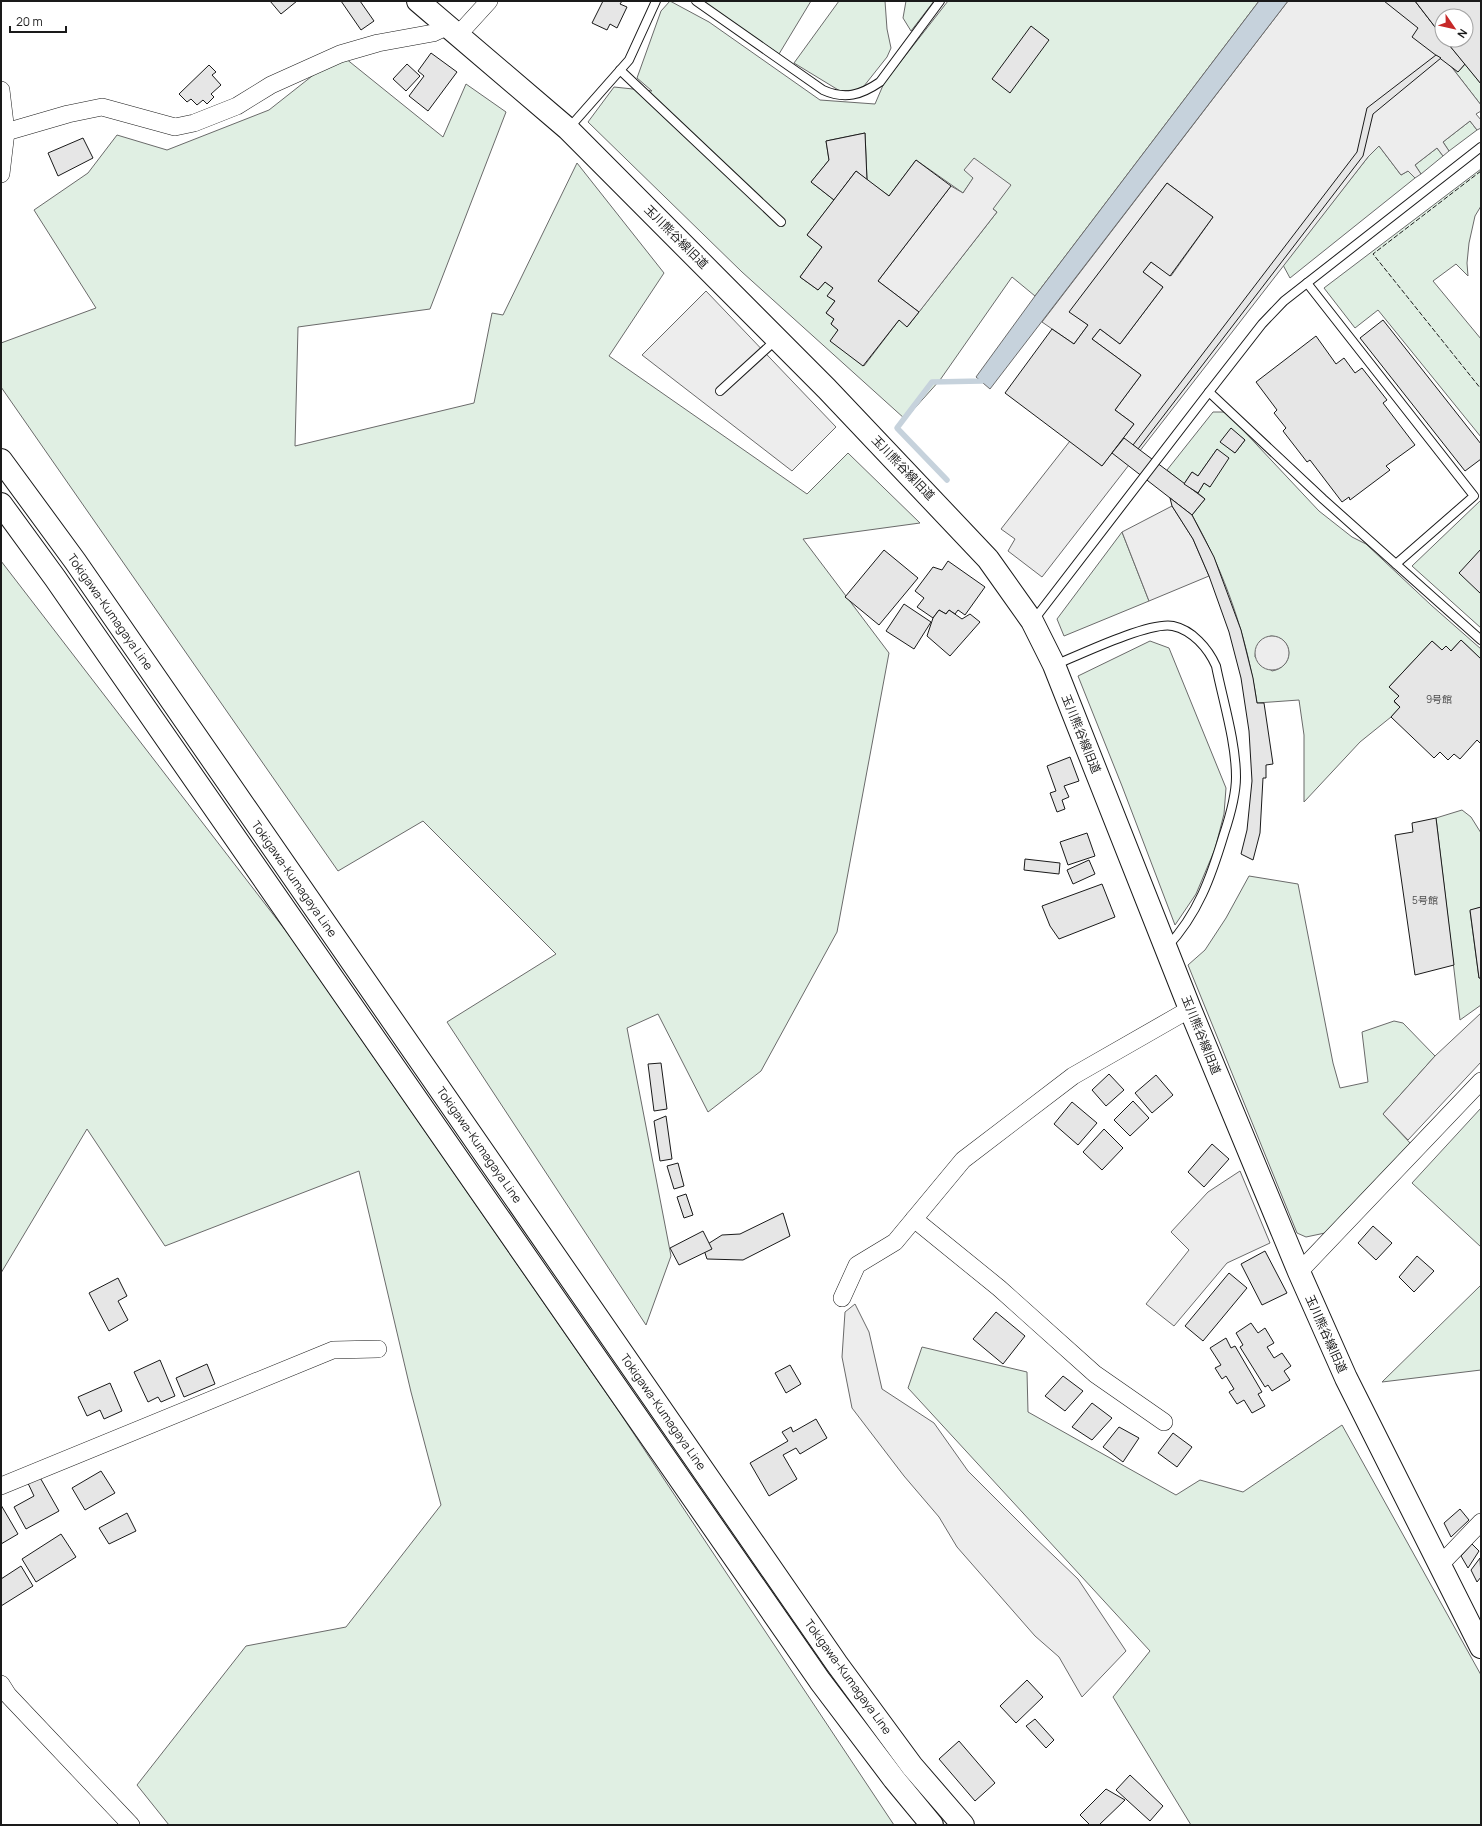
<svg xmlns="http://www.w3.org/2000/svg" width="1482" height="1826" font-family="Manrope,'Noto Sans JP',sans-serif">
<style>
.green{fill:#e0efe3;stroke:#6a6a6a;fill-rule:evenodd}
.parking{fill:#ededed;stroke:#6a6a6a}
.water{fill:#c6d2dc;stroke:#6a6a6a}
.lines{fill:none;stroke-linecap:round;stroke-linejoin:round}
.stream{stroke:#c6d2dc;stroke-width:5.5}
.building{fill:#e6e6e6;stroke:#1a1a1a}
.lane-casing{stroke:#1a1a1a;stroke-width:10}
.street-casing{stroke:#1a1a1a;stroke-width:18}
.secondary-casing{stroke:#1a1a1a;stroke-width:24}
.lane{stroke:#fff;stroke-width:8}
.street{stroke:#fff;stroke-width:17}
.secondary{stroke:#fff;stroke-width:22}
.fence{stroke:#1a1a1a;stroke-width:1;stroke-dasharray:5 2;stroke-linecap:butt}
.labels{text-anchor:middle;stroke-width:3;stroke-linejoin:round;paint-order:stroke}
.number-label{font-size:10px;fill:#4d4d4d}
.street-label{font-size:12px;fill:#1a1a1a;stroke:#fff}
</style>
<rect width="100%" height="100%" fill="#fff"/>
<g class="green">
<path d="M670 1 709 22 820 100 875 104 884 83 948 1H1259L1035 296 1012 277 940 380 905 419 742 272 588 122 614 87 652 91 637 78 661 11ZM865 133 867 180 889 196 916 160 963 193 974 177 993 209 997 212 908 326 899 320 864 366 831 341 838 330 831 324 834 319 826 313 835 301 828 296 833 288 825 282 818 290 800 277 822 247 807 235 834 200 811 182 829 160 826 141Z"/>
<path d="M701 1H811L779 54Z"/>
<path d="M839 1H885L887 29 891 48 887 57 864 86 856 90 840 91 794 63Z"/>
<path d="M906 1H934L911 31 903 18Z"/>
<path d="M340 54 443 137 466 84 506 112 430 309 298 327 295 446 474 403 492 313 503 315 577 163 664 273 609 356 807 494 848 453 920 523 803 539 889 653 837 932 761 1071 708 1112 658 1014 627 1028 671 1256 646 1325 447 1022 556 954 423 821 338 871 1 387V343L96 308 34 210 88 173 117 135 167 150 269 110Z"/>
<path d="M1465 64 1481 84V105L1450 65 1458 72Z"/>
<path d="M1470 121 1477 130 1449 151 1443 142Z"/>
<path d="M1379 146 1401 175 1408 171 1415 178 1290 278 1283 265 1368 157Z"/>
<path d="M1437 148 1443 156 1421 174 1415 165Z"/>
<path d="M1481 169V206L1475 216 1469 243 1467 263 1468 276 1456 264 1433 281 1481 339V437L1378 310 1355 328 1324 288Z"/>
<path d="M1213 412H1226L1319 511 1352 537 1366 544 1431 605 1481 649V659L1461 640 1451 651 1442 650 1432 641 1389 687 1399 696 1394 702 1400 707 1391 717 1360 742 1304 802V735L1299 700 1257 703C1247 637 1225 573 1192 515L1205 499 1198 493 1204 483 1210 487 1217 449 1198 476 1192 472 1184 484 1167 470ZM1231 429 1245 440 1235 453 1221 442ZM1271 636C1294 637 1295 667 1272 671L1255 657C1255 648 1262 638 1271 636Z"/>
<path d="M1481 500V628L1412 566Z"/>
<path d="M1122 532 1149 601 1064 636 1057 619Z"/>
<path d="M1 561 289 935 620 1413 894 1825H169L137 1785 246 1646 346 1627 441 1505 411 1392 359 1171 165 1246 87 1129 1 1273Z"/>
<path d="M1150 641 1169 648 1226 788 1224 814 1215 849 1196 894 1175 925 1122 786 1078 676Z"/>
<path d="M1462 810 1471 817 1481 833V907L1470 911 1479 978H1481V1005L1460 1020 1436 818Z"/>
<path d="M1249 876 1298 884 1333 1063 1340 1088 1368 1082 1362 1032 1394 1021 1403 1023 1435 1056 1383 1114 1411 1144 1325 1233 1306 1237 1297 1233 1188 965 1205 950 1226 918Z"/>
<path d="M1481 1108V1247L1412 1183Z"/>
<path d="M1481 1285V1370L1382 1382Z"/>
<path d="M922 1347 1027 1372 1028 1412 1176 1495 1200 1480 1243 1492 1342 1425 1481 1675V1825H1191L1113 1697 1150 1651 908 1388Z"/>
</g>
<g class="parking">
<path d="M1288 1H1415L1442 40 1450 65 1481 105V111L1476 114 1481 120V128L1477 130 1470 121 1443 142 1449 151 1443 156 1437 148 1415 165 1421 174 1415 178 1408 171 1401 175 1379 146 1368 157 1042 577 1008 551 1015 539 1001 529 1070 441 1102 466 1134 424 1115 410 1141 375 1092 339 1100 329 1120 344 1163 287 1143 272 1151 262 1171 276 1213 217 1167 183 1070 312 1088 325 1074 344 1042 322Z"/>
<path d="M974 158 1011 185 993 209 997 212 919 312 878 281 951 186 963 193 973 178 964 170Z"/>
<path d="M706 291 836 427 792 471 642 355Z"/>
<path d="M1172 506 1193 539 1209 576 1149 601 1122 532Z"/>
<circle cx="1272" cy="653" r="17"/>
<path d="M1481 1013V1062L1408 1140 1383 1114 1435 1056Z"/>
<path d="M1240 1171 1270 1243 1227 1263 1174 1326 1146 1304 1189 1250 1171 1232 1208 1192Z"/>
<path d="M855 1304 869 1332 882 1389 934 1423 968 1471 1033 1536 1078 1579 1126 1651 1082 1697 1059 1657 1035 1636 957 1547 939 1517 904 1476 852 1408 842 1357 845 1312Z"/>
</g>
<path class="water" d="M1259 1H1288L990 389 976 377 1035 296Z"/>
<g class="lines">
<path class="stream" d="M947 480 897 428 932 382 982 381 985 377"/>
</g>
<g class="building">
<path d="M270 1H297L281 14Z"/>
<path d="M341 1H360L374 21 361 30Z"/>
<path d="M603 1H622L620 4 627 7 617 28 610 24 607 30 592 23Z"/>
<path d="M1384 1H1415L1442 36V40H1445L1465 64 1458 72 1412 37 1418 28Z"/>
<path d="M1415 1H1481V84L1445 40H1466V16H1442V36Z"/>
<path d="M1031 26 1049 40 1010 93 992 79Z"/>
<path d="M431 53 457 72 428 111 409 96 424 76 418 71Z"/>
<path d="M1436 55 1441 58 1373 114 1363 156 1138 449 1133 445 1357 152 1367 108Z"/>
<path d="M407 64 420 76 406 91 393 79Z"/>
<path d="M209 65 216 72 212 75 221 85 211 94 214 97 207 104 203 100 197 105 191 99 187 102 179 94Z"/>
<path d="M865 133 867 180 856 171 834 200 811 182 829 160 826 141Z"/>
<path d="M83 138 93 158 58 176 48 153Z"/>
<path d="M916 160 951 186 878 281 919 312 907 327 899 320 863 366 830 341 838 330 831 324 834 319 826 313 835 301 827 296 833 288 825 282 818 290 800 277 822 247 807 235 856 171 889 196Z"/>
<path d="M1167 183 1213 217 1170 276 1151 262 1143 272 1163 287 1120 344 1100 329 1092 339 1141 375 1115 410 1134 424 1102 466 1005 393 1052 329 1074 344 1088 325 1069 312Z"/>
<path d="M1383 320 1481 444V459L1465 471 1360 338Z"/>
<path d="M1316 336 1336 364 1344 358 1355 373 1362 368 1387 400 1383 403 1415 445 1386 466 1390 470 1350 500 1349 497 1342 502 1310 460 1307 462 1283 431 1286 428 1274 413 1277 410 1256 382Z"/>
<path d="M1231 428 1245 440 1235 453 1220 442Z"/>
<path d="M1124 438 1205 499 1192 515 1112 453Z"/>
<path d="M1217 449 1229 458 1210 487 1204 483 1198 493 1184 484 1192 472 1198 476Z"/>
<path d="M1170 498 1192 515 1214 557 1241 630 1253 678 1257 703H1264L1273 764 1266 765V778H1263L1260 833 1253 860 1241 854 1247 830 1252 781 1249 731 1241 678 1229 632 1209 576 1193 539 1172 506Z"/>
<path d="M1481 549V594L1459 573Z"/>
<path d="M884 550 918 578 879 625 845 597Z"/>
<path d="M948 561 985 587 965 615 958 610 955 614 949 610 946 614 939 610 933 618 917 607 924 598 915 591 933 567 942 570Z"/>
<path d="M904 604 931 622 914 649 886 631Z"/>
<path d="M939 610 946 614 949 610 962 619 970 614 980 622 950 656 927 636 933 618Z"/>
<path d="M1461 640 1481 659V744L1477 740 1460 759 1454 754 1448 760 1440 752 1434 758 1391 717 1400 707 1394 701 1399 696 1389 687 1432 641 1442 650 1446 646 1451 651Z"/>
<path d="M1070 757 1079 781 1064 786 1069 797 1062 800 1065 809 1057 812 1050 793 1056 791 1047 766Z"/>
<path d="M1436 818 1454 965 1415 975 1395 835 1413 832 1412 823Z"/>
<path d="M1087 833 1095 856 1068 865 1060 842Z"/>
<path d="M1025 859 1060 863 1059 874 1024 870Z"/>
<path d="M1089 860 1095 874 1073 884 1067 870Z"/>
<path d="M1102 884 1115 917 1059 939 1050 926 1042 906Z"/>
<path d="M1481 907V978H1479L1470 910Z"/>
<path d="M661 1063 667 1109 654 1111 648 1064Z"/>
<path d="M1109 1074 1124 1090 1106 1106 1092 1090Z"/>
<path d="M1156 1075 1173 1095 1152 1113 1135 1093Z"/>
<path d="M1133 1101 1149 1118 1130 1136 1114 1120Z"/>
<path d="M1072 1102 1097 1123 1078 1145 1054 1124Z"/>
<path d="M666 1116 672 1159 660 1161 654 1121Z"/>
<path d="M1104 1129 1123 1148 1102 1170 1083 1152Z"/>
<path d="M1212 1144 1229 1159 1204 1187 1188 1172Z"/>
<path d="M678 1163 684 1186 674 1189 667 1166Z"/>
<path d="M686 1194 693 1215 684 1218 677 1197Z"/>
<path d="M783 1213 790 1236 743 1260 707 1259 703 1247 722 1235 740 1234Z"/>
<path d="M1373 1226 1392 1243 1376 1260 1358 1243Z"/>
<path d="M703 1231 712 1249 679 1265 670 1248Z"/>
<path d="M1265 1251 1287 1293 1262 1305 1241 1264Z"/>
<path d="M1417 1256 1434 1271 1414 1292 1399 1277Z"/>
<path d="M1229 1273 1247 1288 1203 1341 1185 1326Z"/>
<path d="M118 1278 127 1296 118 1301 128 1320 109 1331 89 1293Z"/>
<path d="M996 1312 1025 1336 1003 1364 973 1339Z"/>
<path d="M1251 1323 1258 1333 1265 1328 1274 1343 1267 1347 1274 1358 1282 1353 1291 1366 1284 1371 1290 1380 1272 1391 1268 1385 1265 1387 1240 1347 1243 1345 1236 1333Z"/>
<path d="M1226 1338 1231 1348 1235 1346 1262 1392 1258 1394 1265 1406 1252 1413 1244 1400 1237 1404 1229 1392 1234 1389 1226 1376 1222 1379 1215 1368 1221 1365 1210 1348Z"/>
<path d="M160 1360 175 1396 161 1402 158 1397 148 1402 134 1372Z"/>
<path d="M207 1364 215 1384 184 1397 176 1378Z"/>
<path d="M790 1365 801 1384 786 1393 775 1373Z"/>
<path d="M1063 1376 1083 1391 1065 1411 1045 1396Z"/>
<path d="M110 1383 122 1411 104 1419 100 1410 87 1416 78 1397Z"/>
<path d="M1092 1403 1112 1418 1092 1440 1072 1427Z"/>
<path d="M816 1419 827 1438 800 1454 796 1448 783 1455 797 1479 769 1496 750 1463 788 1441 782 1432 791 1427 793 1432Z"/>
<path d="M1119 1427 1139 1438 1123 1462 1103 1447Z"/>
<path d="M1173 1433 1192 1447 1177 1467 1158 1453Z"/>
<path d="M101 1471 115 1493 85 1510 72 1488Z"/>
<path d="M38 1474 59 1511 26 1529 14 1507 34 1496 26 1479Z"/>
<path d="M1 1505 18 1534 1 1544Z"/>
<path d="M1460 1509 1469 1520 1451 1537 1444 1523Z"/>
<path d="M127 1513 136 1531 109 1544 99 1528Z"/>
<path d="M61 1534 76 1557 36 1582 22 1559Z"/>
<path d="M1472 1544 1479 1551 1468 1568 1461 1556Z"/>
<path d="M1480 1558 1481 1577 1477 1582 1471 1570Z"/>
<path d="M21 1566 33 1586 1 1606V1579Z"/>
<path d="M1027 1680 1043 1697 1016 1723 1000 1706Z"/>
<path d="M1035 1719 1054 1740 1046 1748 1026 1726Z"/>
<path d="M959 1741 995 1783 975 1801 939 1759Z"/>
<path d="M1130 1775 1163 1806 1150 1821 1116 1790Z"/>
<path d="M1106 1789 1125 1800 1099 1825H1090L1080 1815Z"/>
</g>
<g class="lines">
<defs>
<g id="lane">
<path d="M696 1 823 90C845 100 861 95 880 82L940 1"/>
<path d="M620 70 781 222"/>
<path d="M569 128 629 60 656 1"/>
<path d="M1307 283 1474 496 1396 564"/>
<path d="M720 391 777 339"/>
<path d="M1209 392 1323 499 1481 640"/>
<path d="M1033 621 1209 392 1262 324 1284 301 1481 147"/>
<path d="M1055 665C1079 655 1150 621 1173 626 1192 630 1208 648 1216 666 1223 701 1236 742 1236 777 1236 796 1230 816 1224 834 1211 877 1198 914 1167 947"/>
</g>
<g id="street">
<path d="M458 35 489 1"/>
<path d="M1 90 6 132 1 174"/>
<path d="M6 132 68 114 102 107 175 127 194 123 237 106 271 85 340 54 378 43 433 33 448 26"/>
<path d="M914 1219 999 1288 1095 1374 1164 1422"/>
<path d="M1299 1272 1481 1081"/>
<path d="M842 1298 857 1265 895 1242 963 1160 1073 1076 1190 1009"/>
<path d="M1 1486 333 1350 378 1349"/>
<path d="M1439 1566 1481 1522"/>
<path d="M1 1684 8 1695 131 1825"/>
</g>
<g id="secondary">
<path d="M418 1 568 129 827 389 988 559 1032 621 1054 665 1190 1009 1299 1272 1346 1378 1481 1647"/>
<path d="M1 460 75 561 837 1664 912 1766 963 1825"/>
<path d="M1 504 55 578 820 1681 894 1779 932 1825"/>
</g>
</defs>
<use href="#lane" class="lane-casing"/>
<use href="#street" class="street-casing"/>
<use href="#secondary" class="secondary-casing"/>
<use href="#lane" class="lane"/>
<use href="#street" class="street"/>
<use href="#secondary" class="secondary"/>
<path class="fence" d="M1481 171 1373 254 1481 389"/>
</g>
<g class="labels">
<g class="number-label">
<text x="1439" y="703">9号館</text>
<text x="1425" y="904">5号館</text>
</g>
<g class="street-label">
<text transform="translate(676 237) rotate(45)" y="4">玉川熊谷線旧道</text>
<text transform="translate(903 468) rotate(46)" y="4">玉川熊谷線旧道</text>
<text transform="translate(110 612) rotate(55)" y="4">Tokigawa-Kumagaya Line</text>
<text transform="translate(1081 734) rotate(68)" y="4">玉川熊谷線旧道</text>
<text transform="translate(294 879) rotate(55)" y="4">Tokigawa-Kumagaya Line</text>
<text transform="translate(1201 1035) rotate(68)" y="4">玉川熊谷線旧道</text>
<text transform="translate(479 1145) rotate(55)" y="4">Tokigawa-Kumagaya Line</text>
<text transform="translate(1326 1334) rotate(66)" y="4">玉川熊谷線旧道</text>
<text transform="translate(663 1412) rotate(55)" y="4">Tokigawa-Kumagaya Line</text>
<text transform="translate(848 1677) rotate(54)" y="4">Tokigawa-Kumagaya Line</text>
</g>
</g>
<rect width="1482" height="1826" fill="none" stroke="#1a1a1a" stroke-width="4"/>
<g transform="translate(1454 28) rotate(124)"><circle r="19" fill="#ffffff" stroke="#a3a3a3"/>
<path d="M0-3L7 15L0 10L-7 15Z" fill="#c62828"/>
<text y="-6" font-size="11" font-weight="bold" text-anchor="middle" fill="#1a1a1a">N</text>
</g>
<path d="M10 26v6h56v-6" fill="none" stroke="#1a1a1a" stroke-width="2"/>
<text x="16" y="26" font-size="12" fill="#1a1a1a" stroke="#ffffff" stroke-width="3" paint-order="stroke">20 m</text>
</svg>
